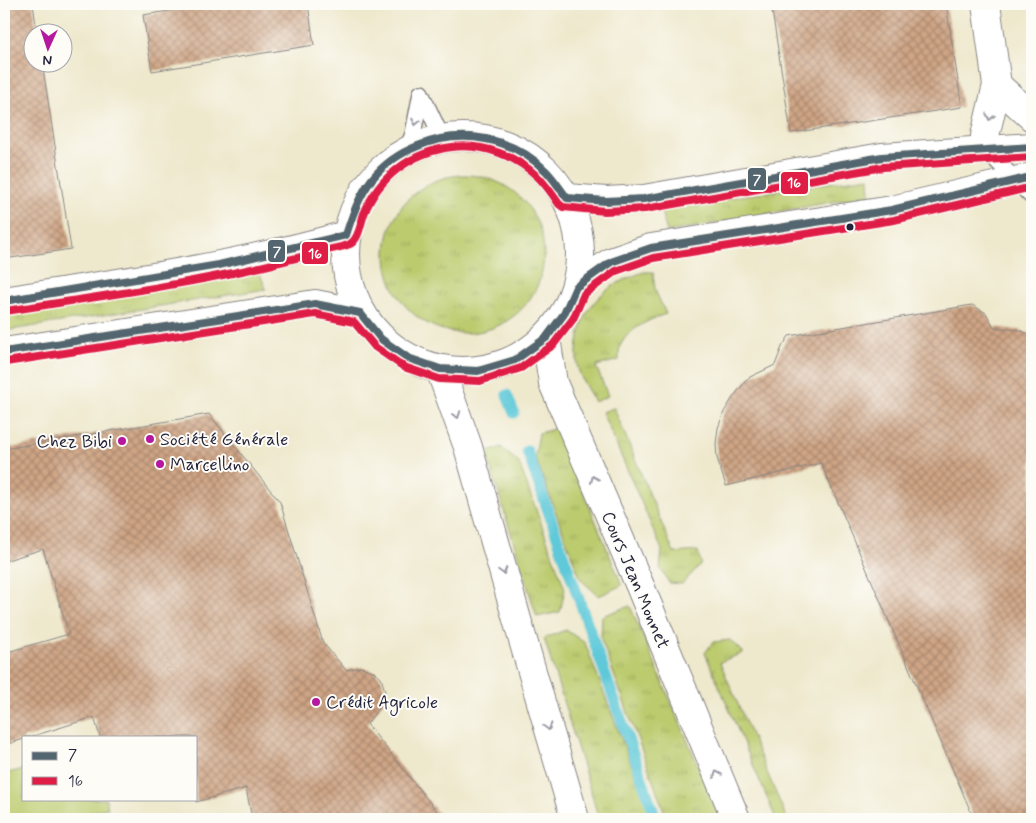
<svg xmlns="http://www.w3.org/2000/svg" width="1036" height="823" font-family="Mynerve,sans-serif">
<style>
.grass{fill:url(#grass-tufts);stroke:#6e7654}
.pitch{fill:#bbcb6d;stroke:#6e7654}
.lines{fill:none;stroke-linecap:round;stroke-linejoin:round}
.stream{stroke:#5fc9d9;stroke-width:11}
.building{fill:url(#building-cross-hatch)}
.lane-casing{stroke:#888584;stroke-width:18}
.street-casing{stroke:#888584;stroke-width:30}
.secondary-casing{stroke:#888584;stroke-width:30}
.lane{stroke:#fff;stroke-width:15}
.street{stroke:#fff;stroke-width:28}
.secondary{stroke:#fff;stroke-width:28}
.bus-1-casing{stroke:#fdfcf7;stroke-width:11}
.bus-2-casing{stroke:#fdfcf7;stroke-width:11}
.bus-1{stroke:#53656e;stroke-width:8}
.bus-2{stroke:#df1d45;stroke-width:8}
.oneway{stroke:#9c9ca7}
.bus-dot{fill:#22223b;stroke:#fdfcf7;stroke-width:2}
.poi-dot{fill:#b5179e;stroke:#fdfcf7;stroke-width:2}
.labels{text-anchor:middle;stroke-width:4;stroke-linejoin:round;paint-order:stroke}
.poi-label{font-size:18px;fill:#22223b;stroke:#fdfcf7;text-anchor:start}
.street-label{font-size:18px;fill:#22223b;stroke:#fdfcf7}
.line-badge{stroke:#fdfcf7;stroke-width:2}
.badge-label{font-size:14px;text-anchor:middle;font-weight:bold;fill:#fff}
</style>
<defs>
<pattern id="grass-tufts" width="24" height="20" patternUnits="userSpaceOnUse" patternTransform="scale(1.25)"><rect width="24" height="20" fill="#bbcb6d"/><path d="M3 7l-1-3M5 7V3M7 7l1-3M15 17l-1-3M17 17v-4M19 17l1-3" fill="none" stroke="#a0ae5f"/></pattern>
<pattern id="building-cross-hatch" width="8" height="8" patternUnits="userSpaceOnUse" patternTransform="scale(1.25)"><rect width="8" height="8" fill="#cfa585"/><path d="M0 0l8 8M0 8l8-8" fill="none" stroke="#a8866e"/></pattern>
</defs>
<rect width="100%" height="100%" fill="#fdfcf7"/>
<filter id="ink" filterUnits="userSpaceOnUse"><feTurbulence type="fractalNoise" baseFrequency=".02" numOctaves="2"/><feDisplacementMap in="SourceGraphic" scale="10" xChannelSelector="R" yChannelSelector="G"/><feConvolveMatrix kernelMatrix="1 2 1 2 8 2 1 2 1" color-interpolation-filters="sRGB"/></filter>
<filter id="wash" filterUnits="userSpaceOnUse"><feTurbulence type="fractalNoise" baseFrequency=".0096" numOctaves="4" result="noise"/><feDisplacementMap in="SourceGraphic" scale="20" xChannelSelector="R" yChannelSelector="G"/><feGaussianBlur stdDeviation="1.12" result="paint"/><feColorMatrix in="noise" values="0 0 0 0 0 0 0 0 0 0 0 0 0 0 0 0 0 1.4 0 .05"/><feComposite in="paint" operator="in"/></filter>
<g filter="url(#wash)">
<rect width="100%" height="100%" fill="#eee8cc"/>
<g class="grass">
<circle cx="465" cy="254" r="79"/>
<path d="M869 177 870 195 667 232 660 208Z"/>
<path d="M259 271 266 289 4 331V313Z"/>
<path d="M644 272H653L655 290 666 314C650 319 626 330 620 347 619 351 619 356 619 360L596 366 608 396 595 402C588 390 579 377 577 363 576 353 578 341 580 332 589 297 612 283 644 272Z"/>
<path d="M614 408 674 553 698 551 701 564 682 584 669 583 660 568 662 550 602 412Z"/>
<path d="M557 428 622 585 599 596 581 580 535 457 539 433Z"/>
<path d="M501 447 519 463 565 589 560 612 537 617 486 453Z"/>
<path d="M630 606 721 819H667L601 639 602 616Z"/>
<path d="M566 630 585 643 652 819H599L544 638Z"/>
<path d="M730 640 743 653 720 662 787 819H776L705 653 713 642Z"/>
</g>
<path class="pitch" d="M24 769V799H106L108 808 59 819H4V774Z"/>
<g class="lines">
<g class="stream">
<path d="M507 395 514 413"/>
<path d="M527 451 656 819"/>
</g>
</g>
<g id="blocks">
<g class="building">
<path d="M4 4H33L37 32H32V62H42L71 249 4 259Z"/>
<path d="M214 4H308L314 45 152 71 143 15Z"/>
<path d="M771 4H946L962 107 791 133Z"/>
<path d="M972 305 986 313 994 327 1019 330 1032 335V819H974L821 463 726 486 717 458 716 444 718 428 724 412 734 396 748 378 775 365 782 347 789 336Z"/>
<path d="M209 414 280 502 323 643 346 670 361 667 373 671 381 678 385 691 383 702 367 724 443 819H252L246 788 196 802V737H100L94 717 30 737H24V739L4 745V653L69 634 43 549 4 561V449Z"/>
</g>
</g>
</g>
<g filter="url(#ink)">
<use href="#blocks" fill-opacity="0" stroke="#888584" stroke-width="1"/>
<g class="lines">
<defs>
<g id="lane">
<path d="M421 93 442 138"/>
<path d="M407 149 413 134 421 93"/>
<path d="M986 150 1032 197"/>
</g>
<g id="street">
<path d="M986 4 997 85 985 136 986 150"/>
<path d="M997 85 1032 117"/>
</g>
<g id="secondary">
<circle cx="463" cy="254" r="117"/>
<path d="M567 198 606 201 644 199 882 157 1032 147"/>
<path d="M576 287 611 262 651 248 892 210 1032 177"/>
<path d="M4 301C119 283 234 267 346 235"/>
<path d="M546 338 553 383 640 586 736 819"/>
<path d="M4 352 315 304 360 313"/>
<path d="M440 369 468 447 520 630 575 819"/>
</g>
</defs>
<use href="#lane" class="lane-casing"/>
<use href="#street" class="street-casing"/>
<use href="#secondary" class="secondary-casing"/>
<use href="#lane" class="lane"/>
<use href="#street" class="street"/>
<use href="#secondary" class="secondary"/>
<defs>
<g id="bus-1">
<path d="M4 301 219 265 346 235C352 216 359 196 372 179 384 164 400 153 418 146 462 128 512 137 546 171 554 179 560 189 567 198L606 201 644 199 882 157 1032 147"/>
<path d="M4 352 315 304 360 313 381 339 408 358 440 369 478 371 515 360 546 338 564 314 576 287 611 262 651 248 892 210 1031 177"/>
</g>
<g id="bus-2">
<path d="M6 311C95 297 185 285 273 264 292 259 310 255 328 250 335 248 344 247 350 244 359 240 361 222 364 214 379 176 412 152 452 147 483 143 517 156 539 178 547 186 553 195 559 204L563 207 605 211 645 209 883 167 1032 157"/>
<path d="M6 362 315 314 354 322 375 347 404 367 439 379 480 381 521 368 553 345 573 319 584 294 616 271 653 258 894 220 1032 187"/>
</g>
</defs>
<use href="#bus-1" class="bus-1-casing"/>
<use href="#bus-2" class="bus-2-casing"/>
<use href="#bus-1" class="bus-1"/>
<use href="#bus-2" class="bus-2"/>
</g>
<defs><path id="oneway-chevron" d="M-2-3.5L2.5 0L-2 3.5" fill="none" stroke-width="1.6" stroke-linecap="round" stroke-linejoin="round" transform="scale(1.25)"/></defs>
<g class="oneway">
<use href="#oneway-chevron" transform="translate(990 117) rotate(103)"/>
<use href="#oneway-chevron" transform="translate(416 122) rotate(101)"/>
<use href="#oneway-chevron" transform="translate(457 415) rotate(70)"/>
<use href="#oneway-chevron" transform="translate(594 479) rotate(-113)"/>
<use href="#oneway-chevron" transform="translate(503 571) rotate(74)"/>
<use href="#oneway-chevron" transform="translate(548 727) rotate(74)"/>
<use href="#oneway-chevron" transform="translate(717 774) rotate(-112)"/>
</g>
</g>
<circle class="bus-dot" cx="850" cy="227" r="4.5"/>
<g class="poi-dot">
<circle cx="150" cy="439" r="5"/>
<circle cx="122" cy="441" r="5"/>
<circle cx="160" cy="464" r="5"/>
<circle cx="316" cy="702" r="5"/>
</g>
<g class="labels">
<g class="poi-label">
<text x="160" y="445">Société Générale</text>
<text x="112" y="447" text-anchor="end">Chez Bibi</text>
<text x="170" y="470">Marcellino</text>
<text x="326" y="708">Crédit Agricole</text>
</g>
<g class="street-label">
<text transform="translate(636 580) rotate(67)" y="6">Cours Jean Monnet</text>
</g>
</g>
<g class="line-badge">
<rect x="747" y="167" width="20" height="24" rx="5" fill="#53656e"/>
<rect x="780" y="171" width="29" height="24" rx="5" fill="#df1d45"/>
<rect x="267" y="239" width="19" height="24" rx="5" fill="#53656e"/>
<rect x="301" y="241" width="28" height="24" rx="5" fill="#df1d45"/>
</g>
<g class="badge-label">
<text x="757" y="184">7</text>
<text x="794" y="187">16</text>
<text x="277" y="256">7</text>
<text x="315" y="258">16</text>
</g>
<rect width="1036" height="823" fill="none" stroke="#fdfcf7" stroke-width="20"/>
<rect x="22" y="736" width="175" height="65" fill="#fdfcf7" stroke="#a5a5ac"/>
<rect x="32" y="752" width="25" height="8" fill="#53656e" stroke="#a5a5ac"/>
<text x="68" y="760" font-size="15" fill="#22223b">7</text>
<rect x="32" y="777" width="25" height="8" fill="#df1d45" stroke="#a5a5ac"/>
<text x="68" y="786" font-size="15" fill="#22223b">16</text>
<g transform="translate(48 48) rotate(183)"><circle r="24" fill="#fdfcf7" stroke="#a5a5ac"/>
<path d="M0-4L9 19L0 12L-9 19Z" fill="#b5179e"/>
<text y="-8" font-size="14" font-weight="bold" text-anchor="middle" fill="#22223b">N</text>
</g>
</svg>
